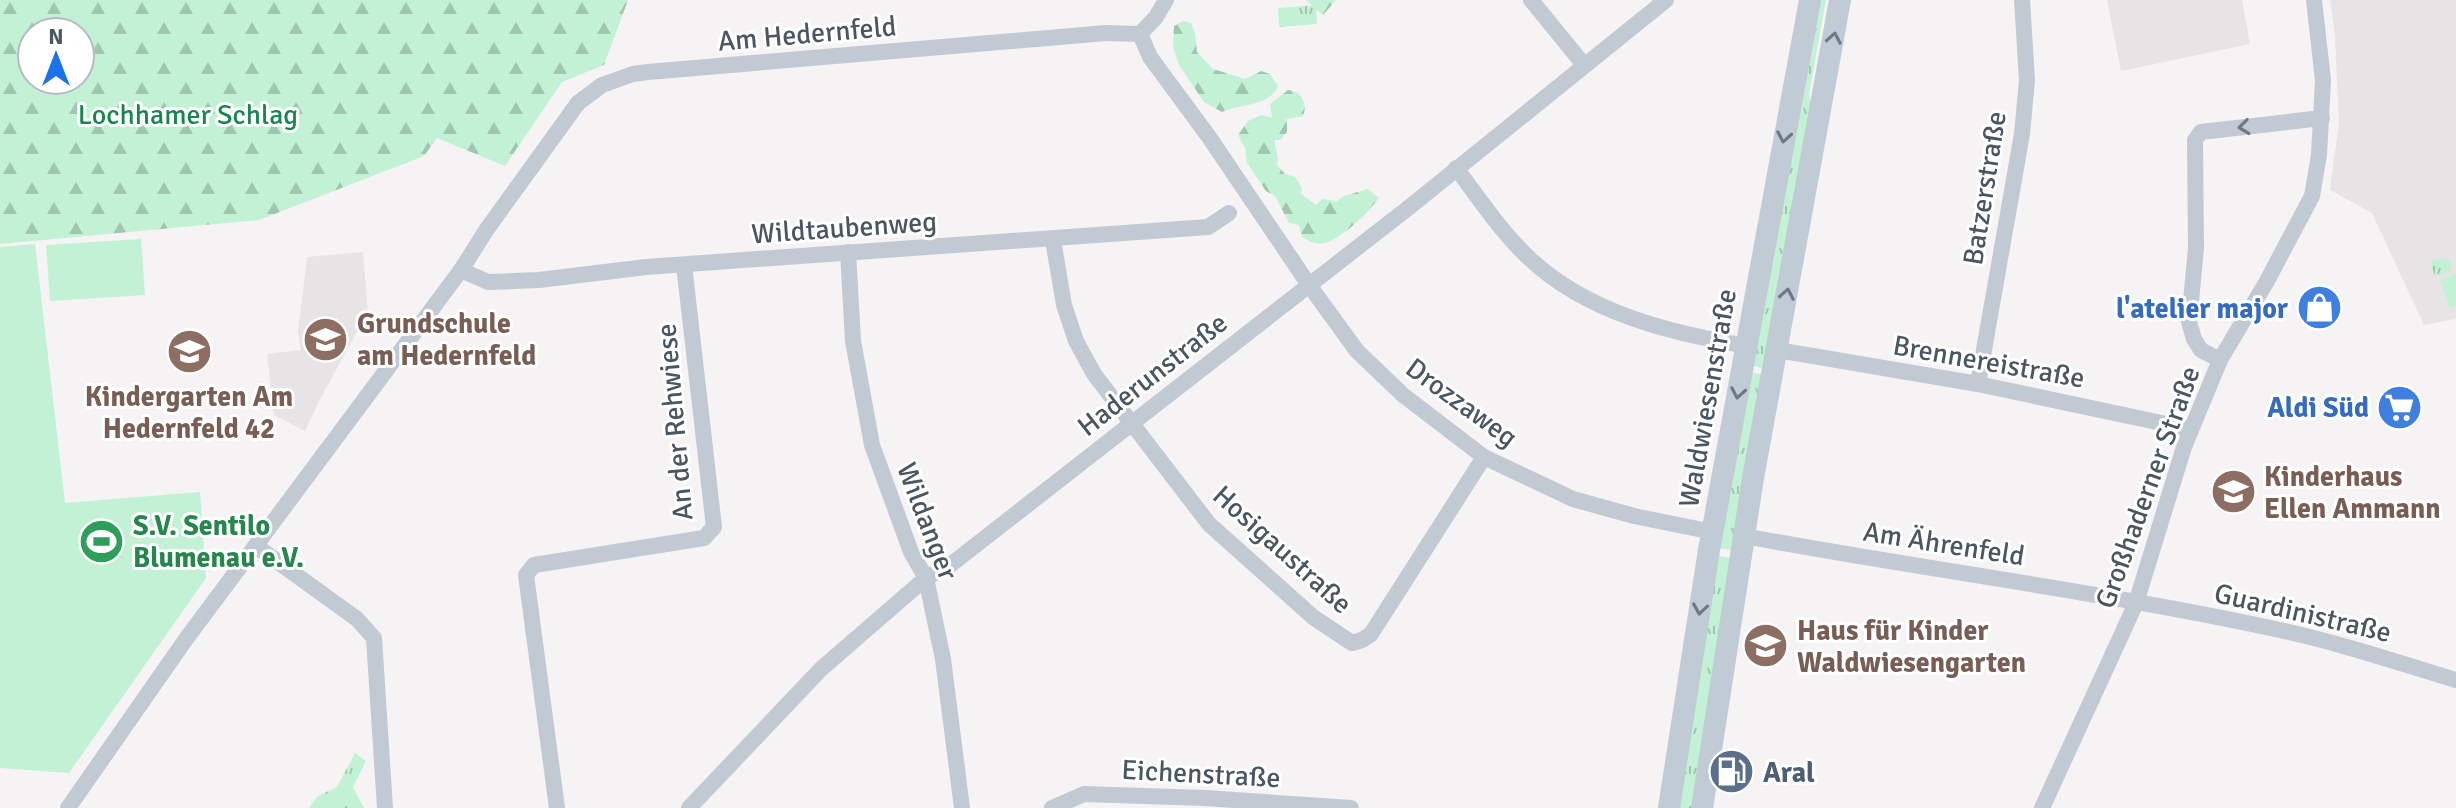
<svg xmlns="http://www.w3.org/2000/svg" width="2456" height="808" font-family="Signika,sans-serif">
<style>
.education{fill:#e6e4e5}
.grass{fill:url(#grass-tufts)}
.forest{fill:url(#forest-firs);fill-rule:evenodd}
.garden{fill:#c3f1d5}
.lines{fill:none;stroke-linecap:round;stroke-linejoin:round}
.street{stroke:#c1cad2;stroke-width:16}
.secondary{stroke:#c1cbd6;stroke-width:22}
.oneway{stroke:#6e7984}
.oneway2{stroke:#6e7983}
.labels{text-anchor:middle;stroke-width:6;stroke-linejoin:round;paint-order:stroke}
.street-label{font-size:28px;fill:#4a5661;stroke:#fff}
.park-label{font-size:28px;fill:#17864f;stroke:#fff}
.shop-label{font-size:28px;font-weight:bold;fill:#366cbe;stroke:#fff;text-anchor:end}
.education-label{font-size:28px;font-weight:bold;fill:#785e54;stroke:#fff;text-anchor:start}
.leisure-label{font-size:28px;font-weight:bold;fill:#27864d;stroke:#fff;text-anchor:start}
.service-label{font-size:28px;font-weight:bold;fill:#4e5e75;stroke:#fff;text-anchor:start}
</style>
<defs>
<pattern id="grass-tufts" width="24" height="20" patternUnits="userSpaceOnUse" patternTransform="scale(2)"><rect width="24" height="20" fill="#c3f1d5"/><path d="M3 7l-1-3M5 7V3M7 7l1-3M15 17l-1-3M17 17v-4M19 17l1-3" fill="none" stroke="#a0c6b0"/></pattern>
<pattern id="forest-firs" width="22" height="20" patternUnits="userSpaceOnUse" patternTransform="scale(2)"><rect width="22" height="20" fill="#c3f1d5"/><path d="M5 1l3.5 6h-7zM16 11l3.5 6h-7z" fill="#a0c6b0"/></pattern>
</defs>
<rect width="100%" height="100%" fill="#f5f3f3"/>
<g class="education">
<path d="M2107 0H2242L2250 44 2121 71Z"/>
<path d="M2330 0H2456V319L2424 325 2372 213 2330 190 2339 122 2335 37Z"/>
<path d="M363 252 368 312 319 401 305 431 274 415 267 354 301 350 298 332 307 257Z"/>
</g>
<g class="grass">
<path d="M1816 0H1826L1809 94 1813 109 1766 369 1749 365Z"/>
<path d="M1316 5 1317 24 1279 27 1278 8Z"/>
<path d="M2436 259H2449L2451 264 2450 271 2435 276 2430 262Z"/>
<path d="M1748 372 1766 375 1733 550 1716 548Z"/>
<path d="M1715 555 1731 558 1692 808H1675Z"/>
<path d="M355 753 366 761 353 787 364 808H309L318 796 337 787Z"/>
</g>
<g class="forest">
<path d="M0 0H628L604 65 562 82 505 166 437 138 424 156 259 220 0 244ZM32 32H80V80H32Z"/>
<path d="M1306 0H1336L1323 15Z"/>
<path d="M1183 21 1191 23 1195 33 1197 52 1213 69 1245 79 1261 71 1270 74 1278 86C1269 107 1241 103 1222 112L1204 102 1179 65 1173 47 1174 26Z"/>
<path d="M1288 90C1302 92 1308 103 1303 116L1284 120 1287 121V132L1280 140H1275C1274 149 1280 155 1277 165L1285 174 1295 177 1302 188 1301 194 1316 205 1322 199 1337 201 1344 196 1368 189 1379 198C1369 212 1338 243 1320 244 1314 244 1307 240 1302 237L1299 225 1289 223 1275 196 1266 191 1247 163 1245 148 1238 135 1248 121 1261 115 1279 119 1272 117 1270 104Z"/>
</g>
<g class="garden">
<path d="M141 239 145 295 50 301 46 245Z"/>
<path d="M35 244 65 503 200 492 206 578 69 773 0 768V247Z"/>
<path d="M2456 274V306L2450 308 2440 280Z"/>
</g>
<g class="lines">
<g class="street">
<path d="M1531 0 1584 65"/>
<path d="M1140 34 1150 57 1209 137 1309 285 1357 351 1403 395 1484 457 1573 499 1634 516 1713 532"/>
<path d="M1140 34 1156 17 1166 0"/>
<path d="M1456 168C1479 198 1501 232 1529 258 1587 313 1670 333 1747 346"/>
<path d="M1053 240 1064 305 1076 341 1094 374 1209 524 1313 617 1352 643 1362 640 1371 634 1484 457"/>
<path d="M848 252 853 341 872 445 911 552 926 578 943 659 962 808"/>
<path d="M461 270 488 282 539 280 646 267 1208 227 1229 213"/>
<path d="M1777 350 1978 384 2190 429"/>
<path d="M2220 360 2201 350 2194 339 2189 322 2196 248 2195 140 2201 132 2322 118"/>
<path d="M1978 384 2022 134 2027 80 2022 0"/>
<path d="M1744 536C1920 569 2099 591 2275 629 2337 642 2396 662 2456 680"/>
<path d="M256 546 357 619 374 638 385 808"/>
<path d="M68 808 186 639 461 270 487 229 578 103 602 85 633 74 648 72 1106 33 1140 34"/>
<path d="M557 808 526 575 534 565 704 538 714 527 684 265"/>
<path d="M689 808 821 669 926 578 949 566 1412 205 1666 0"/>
<path d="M1052 808 1084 794 1205 798 1351 808"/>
<path d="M2042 808 2136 603 2184 447 2220 360 2267 281 2312 196 2319 155 2323 80 2314 0"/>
</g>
<g class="secondary">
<path d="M1669 808 1709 550 1810 0"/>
<path d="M1702 808 1753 478 1840 0"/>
</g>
</g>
<defs><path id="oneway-chevron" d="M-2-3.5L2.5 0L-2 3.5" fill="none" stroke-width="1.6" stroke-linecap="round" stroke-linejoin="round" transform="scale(2)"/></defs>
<g class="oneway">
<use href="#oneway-chevron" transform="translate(1834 38) rotate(-80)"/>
<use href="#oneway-chevron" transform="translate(1784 137) rotate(100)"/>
<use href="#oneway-chevron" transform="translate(1787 294) rotate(-80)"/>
<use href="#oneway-chevron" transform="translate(1738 393) rotate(100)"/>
<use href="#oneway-chevron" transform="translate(1700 609) rotate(99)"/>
</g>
<use class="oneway2" href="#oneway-chevron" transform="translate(2244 127) rotate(173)"/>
<defs>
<symbol id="shop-disc" viewBox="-11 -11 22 22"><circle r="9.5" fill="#3f7fe0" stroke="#fff"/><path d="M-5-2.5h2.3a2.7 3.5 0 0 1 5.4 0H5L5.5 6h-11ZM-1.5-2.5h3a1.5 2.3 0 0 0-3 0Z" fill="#fff"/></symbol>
<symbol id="school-disc" viewBox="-11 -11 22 22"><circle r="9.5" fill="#8d6e63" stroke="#fff"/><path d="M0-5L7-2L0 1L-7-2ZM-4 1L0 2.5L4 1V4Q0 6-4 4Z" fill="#fff"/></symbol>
<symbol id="supermarket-disc" viewBox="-11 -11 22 22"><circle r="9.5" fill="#3f7fe0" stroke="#fff"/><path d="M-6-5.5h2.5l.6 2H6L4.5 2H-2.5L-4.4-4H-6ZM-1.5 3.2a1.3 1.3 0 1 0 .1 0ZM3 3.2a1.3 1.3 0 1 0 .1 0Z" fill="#fff"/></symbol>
<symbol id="stadium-disc" viewBox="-11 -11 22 22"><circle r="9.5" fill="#2e9e5b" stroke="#fff"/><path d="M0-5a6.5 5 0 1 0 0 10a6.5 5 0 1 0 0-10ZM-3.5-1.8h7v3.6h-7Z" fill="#fff"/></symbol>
<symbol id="fuel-disc" viewBox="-11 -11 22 22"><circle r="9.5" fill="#5c6f8a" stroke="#fff"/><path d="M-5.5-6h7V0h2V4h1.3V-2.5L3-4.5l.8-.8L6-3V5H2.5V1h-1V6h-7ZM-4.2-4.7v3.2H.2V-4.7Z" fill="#fff"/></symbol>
</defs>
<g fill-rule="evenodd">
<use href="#shop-disc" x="2294" y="282" width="51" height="51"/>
<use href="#school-disc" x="300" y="314" width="51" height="51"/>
<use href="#school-disc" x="164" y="326" width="51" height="51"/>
<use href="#supermarket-disc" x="2374" y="382" width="51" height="51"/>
<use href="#school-disc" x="2208" y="466" width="51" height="51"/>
<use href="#stadium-disc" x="76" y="516" width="51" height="51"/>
<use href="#school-disc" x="1740" y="620" width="51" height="51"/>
<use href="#fuel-disc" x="1706" y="746" width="51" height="51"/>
</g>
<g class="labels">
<g class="street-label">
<text transform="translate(807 33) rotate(-5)" y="10">Am Hedernfeld</text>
<text transform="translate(1984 188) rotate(-81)" y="10">Batzerstraße</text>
<text transform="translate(844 227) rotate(-4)" y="10">Wildtaubenweg</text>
<text transform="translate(1989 361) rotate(10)" y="10">Brennereistraße</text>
<text transform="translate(1152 374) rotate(-38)" y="10">Haderunstraße</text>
<text transform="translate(1707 398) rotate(-80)" y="10">Waldwiesenstraße</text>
<text transform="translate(1462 402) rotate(36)" y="10">Drozzaweg</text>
<text transform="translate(674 422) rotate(-95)" y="10">An der Rehwiese</text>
<text transform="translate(2147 487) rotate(-70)" y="10">Großhaderner Straße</text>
<text transform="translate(928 521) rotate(69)" y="10">Wildanger</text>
<text transform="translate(1944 543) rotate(9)" y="10">Am Ährenfeld</text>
<text transform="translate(1283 549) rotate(42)" y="10">Hosigaustraße</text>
<text transform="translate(2303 612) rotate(13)" y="10">Guardinistraße</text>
<text transform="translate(1201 773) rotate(3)" y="10">Eichenstraße</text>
</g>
<g class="park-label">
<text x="188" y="124">Lochhamer Schlag</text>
</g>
<g class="shop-label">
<text x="2288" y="318">l'atelier major</text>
<text x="2369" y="417">Aldi Süd</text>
</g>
<g class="education-label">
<text x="357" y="333">Grundschule<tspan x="357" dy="32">am Hedernfeld</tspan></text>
<text x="189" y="406" text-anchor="middle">Kindergarten Am<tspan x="189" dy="32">Hedernfeld 42</tspan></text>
<text x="2264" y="486">Kinderhaus<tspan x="2264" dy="32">Ellen Ammann</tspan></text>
<text x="1797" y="640">Haus für Kinder<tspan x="1797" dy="32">Waldwiesengarten</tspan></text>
</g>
<g class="leisure-label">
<text x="133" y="535">S.V. Sentilo<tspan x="133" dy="32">Blumenau e.V.</tspan></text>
</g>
<g class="service-label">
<text x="1763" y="782">Aral</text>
</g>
</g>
<g transform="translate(56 56)"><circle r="38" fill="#ffffff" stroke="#b7bbc0" stroke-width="2"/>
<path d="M0-6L14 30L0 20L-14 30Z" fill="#1a73e8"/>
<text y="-12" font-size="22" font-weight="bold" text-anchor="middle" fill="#4a5661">N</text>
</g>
</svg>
